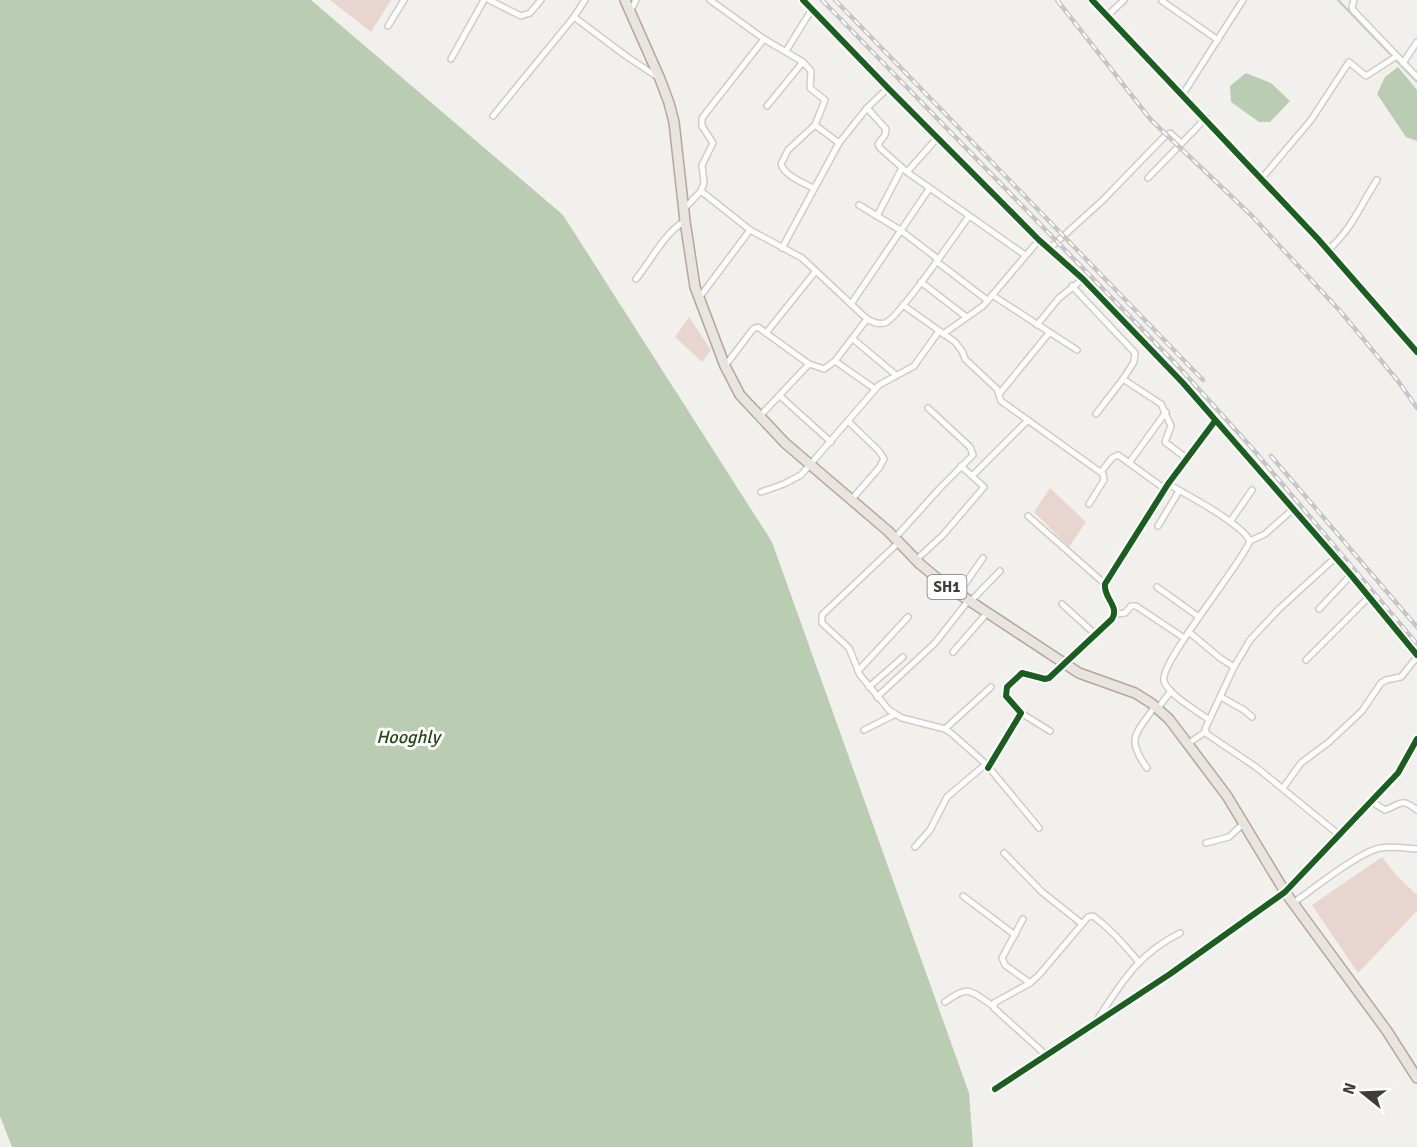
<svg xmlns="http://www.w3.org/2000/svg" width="1417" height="1147" font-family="Signika,sans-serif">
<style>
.green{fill:#e9d5cf}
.water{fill:#baccb2}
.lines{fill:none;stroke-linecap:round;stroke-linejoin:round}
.stream{stroke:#baccb2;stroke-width:2}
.street-casing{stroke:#cecdcb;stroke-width:8}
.primary-casing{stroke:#b1a89f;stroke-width:12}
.street{stroke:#fdfdfc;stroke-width:5}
.primary{stroke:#e9e4df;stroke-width:9}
.rail-casing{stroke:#c6c6c6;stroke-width:4.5}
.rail{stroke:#fff;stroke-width:2;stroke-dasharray:7;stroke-linecap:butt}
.cycleway-casing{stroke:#fff;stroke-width:10}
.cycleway{stroke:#1b5e20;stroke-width:6}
.labels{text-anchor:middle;stroke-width:6;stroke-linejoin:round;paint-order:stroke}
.shield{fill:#fff;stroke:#787775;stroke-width:1.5}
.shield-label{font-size:15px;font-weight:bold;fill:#3e3d3a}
.water-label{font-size:18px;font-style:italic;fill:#254917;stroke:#fff}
</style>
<rect width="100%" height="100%" fill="#f1f0ed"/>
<g class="green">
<path d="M330 0H391L371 32Z"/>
<path d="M689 317 711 350 702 362 675 337Z"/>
<path d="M1050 488 1086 522 1069 547 1034 512Z"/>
<path d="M1382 857 1397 876 1417 895V911L1358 973 1312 905Z"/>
</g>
<g class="water">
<path d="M0 0H311L563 215 772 542 969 1093 973 1147H12L0 1116Z"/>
<path d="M1398 67 1417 90V141L1406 137 1377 94 1385 77Z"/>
<path d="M1246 73 1271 83 1290 101 1270 122H1259L1231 102 1230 86Z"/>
</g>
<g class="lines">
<path class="stream" d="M1338 0 1417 82"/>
<defs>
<g id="street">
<path d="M489 0 521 16 530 13 541 0"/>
<path d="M710 0 764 39 803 62 811 71 810 88 825 100 815 125 839 143"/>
<path d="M803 0 888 88 1039 240 1083 279 1183 383 1351 575 1417 655"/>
<path d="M1092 0 1318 239 1417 352"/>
<path d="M1354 0 1352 7 1353 10 1417 77"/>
<path d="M1162 1 1218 40"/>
<path d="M630 12 636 0"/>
<path d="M1107 16 1124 0"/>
<path d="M574 17 585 0"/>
<path d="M388 26 404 0"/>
<path d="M786 51 812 9"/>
<path d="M451 59 484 0"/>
<path d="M1403 63 1417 42"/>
<path d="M1183 94 1243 0"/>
<path d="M767 106 803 62"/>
<path d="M867 108 886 129 885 135 878 144 880 148 907 172 1025 255"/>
<path d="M493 116 574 17 626 56 659 78"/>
<path d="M907 172 938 137"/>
<path d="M1148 178 1206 118"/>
<path d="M1262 178 1311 120 1349 62 1366 76 1397 56"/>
<path d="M813 188C802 182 785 176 781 164L788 150 815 125"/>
<path d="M701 191 750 230 802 258 867 319C872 322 878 325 885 323 898 319 957 233 969 216"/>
<path d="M859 205 900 230 938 259"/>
<path d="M684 209 701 191 704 183 702 165 713 143 702 126V118L764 39"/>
<path d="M877 216 902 168"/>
<path d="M782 248 839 143 867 108 888 88"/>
<path d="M1049 249 1103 200 1163 138 1170 133 1179 141"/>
<path d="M1328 250C1353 228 1359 207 1377 180"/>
<path d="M936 261 987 300"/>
<path d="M815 272 766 333 809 364 824 369 835 361 867 319"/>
<path d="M636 279C651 261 664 233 685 221"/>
<path d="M921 282 965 316"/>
<path d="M1072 286 1135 353 1134 362 1123 379 1161 404 1171 426 1165 442 1186 458"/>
<path d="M992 295 1077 350"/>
<path d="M699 298 750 230"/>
<path d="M851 304 929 189"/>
<path d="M903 305 955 342 962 351 965 359 997 389 1001 401 1103 474 1104 480 1089 504"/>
<path d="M1037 325 1059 298 1083 279"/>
<path d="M943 334 983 306 1039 240"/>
<path d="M853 339 896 375"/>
<path d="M835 361 875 389"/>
<path d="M725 366 753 329 758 327 766 333"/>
<path d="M1000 393 1049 333"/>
<path d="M780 396 831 442"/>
<path d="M1096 414 1123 379"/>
<path d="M759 417 809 364"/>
<path d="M848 421 879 451 884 459 879 468 851 500"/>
<path d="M1129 463 1166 412"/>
<path d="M961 466 972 476 1028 420"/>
<path d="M1101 472 1112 458 1118 455 1165 489"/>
<path d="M1168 484C1187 495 1241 523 1250 541 1240 566 1159 663 1164 681 1168 695 1198 711 1209 720"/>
<path d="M761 492 784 484 801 475 879 385 914 366 939 331"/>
<path d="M1028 516 1105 584"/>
<path d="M1230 522 1252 490"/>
<path d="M1158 526 1179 491"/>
<path d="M895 538 940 488 973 455 970 447 928 408"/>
<path d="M1250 541 1265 534 1292 510"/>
<path d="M899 542 822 615V623L849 648 860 675 889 710 902 718 945 729 951 733 986 764 1039 828"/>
<path d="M1336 557 1279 609 1250 640 1234 667 1205 729 1207 734 1256 767 1338 834"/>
<path d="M916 560 943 535 984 487 972 476"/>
<path d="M1157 587 1199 617"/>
<path d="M958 594 983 558"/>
<path d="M970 602 1000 571"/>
<path d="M1062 604 1096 635"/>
<path d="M1319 609 1351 575"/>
<path d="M1115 614 1125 613 1131 606H1136L1184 638"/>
<path d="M1189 632 1220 658 1234 667"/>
<path d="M953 652 987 613"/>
<path d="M1306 660 1369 597"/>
<path d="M858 671 908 617"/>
<path d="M869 687 903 657"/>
<path d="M877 697 935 643 968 601"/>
<path d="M1221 697 1244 710 1252 717"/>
<path d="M1158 708 1171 691"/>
<path d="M1021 713 1050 731"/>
<path d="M945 729 991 687"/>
<path d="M864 730 894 715"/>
<path d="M1189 743 1205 732"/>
<path d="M988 768 1021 713 1006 696 1007 687 1022 673 1045 679 1049 678 1112 619C1120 606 1103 598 1105 584L1168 484 1215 421"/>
<path d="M1147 768C1125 737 1136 735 1155 706"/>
<path d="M1283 788 1301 763 1329 742 1362 711 1381 683 1386 680 1401 677 1417 657"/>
<path d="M1372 802 1385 810C1402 804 1400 797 1417 810"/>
<path d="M1206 843 1229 837 1244 823"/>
<path d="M915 847 930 830 947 797 986 764"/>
<path d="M1004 853 1042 892 1081 923"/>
<path d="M963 896 1015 935"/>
<path d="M1293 903C1312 890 1359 852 1380 848 1391 846 1405 848 1417 849"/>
<path d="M1023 919 1002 958 1005 965 1030 983"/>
<path d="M945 1002C970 984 970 991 993 1006"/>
<path d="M1097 1020C1122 982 1138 954 1180 933"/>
<path d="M1047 1056 994 1008V1003L1030 983 1039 975 1088 917 1093 916C1111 929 1124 945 1138 961"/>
<path d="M995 1089 1170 974 1285 892 1398 773 1417 739"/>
</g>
<path id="primary" d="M625 0 660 79 669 103 674 122 685 221 695 287 725 366 740 395 785 443 888 531 920 564 944 584 1079 673 1135 693 1151 703 1169 719 1227 796 1285 892 1387 1031 1417 1078"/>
</defs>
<use href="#street" class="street-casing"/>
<use href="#primary" class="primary-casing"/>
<use href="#street" class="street"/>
<use href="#primary" class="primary"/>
<defs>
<g id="rail">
<path d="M822 0 1177 365 1252 448 1417 644"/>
<path d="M835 0 1203 380"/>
<path d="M1057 0 1151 120 1251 215 1341 312 1398 381 1417 408"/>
<path d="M1271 456 1417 627"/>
</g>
</defs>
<use href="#rail" class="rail-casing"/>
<use href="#rail" class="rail"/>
<defs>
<g id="cycleway">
<path d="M803 0 888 88 1039 240 1083 279 1183 383 1351 575 1417 655"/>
<path d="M1092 0 1318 239 1417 352"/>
<path d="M988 768 1021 713 1006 696 1007 687 1022 673 1045 679 1049 678 1112 619C1120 606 1103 598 1105 584L1168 484 1215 421"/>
<path d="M995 1089 1170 974 1285 892 1398 773 1417 739"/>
</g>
</defs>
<use href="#cycleway" class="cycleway-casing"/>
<use href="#cycleway" class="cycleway"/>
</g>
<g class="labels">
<rect class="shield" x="927.5" y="575" width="39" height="24" rx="4.5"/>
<g class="shield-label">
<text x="947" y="592">SH1</text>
</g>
<g class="water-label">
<text x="408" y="743">Hooghly</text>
</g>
</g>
<g transform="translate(1363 1093) rotate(288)" stroke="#ffffff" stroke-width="4.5" paint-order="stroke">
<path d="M0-4.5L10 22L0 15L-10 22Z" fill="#3e3d3a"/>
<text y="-9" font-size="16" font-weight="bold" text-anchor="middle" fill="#3e3d3a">N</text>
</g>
</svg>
